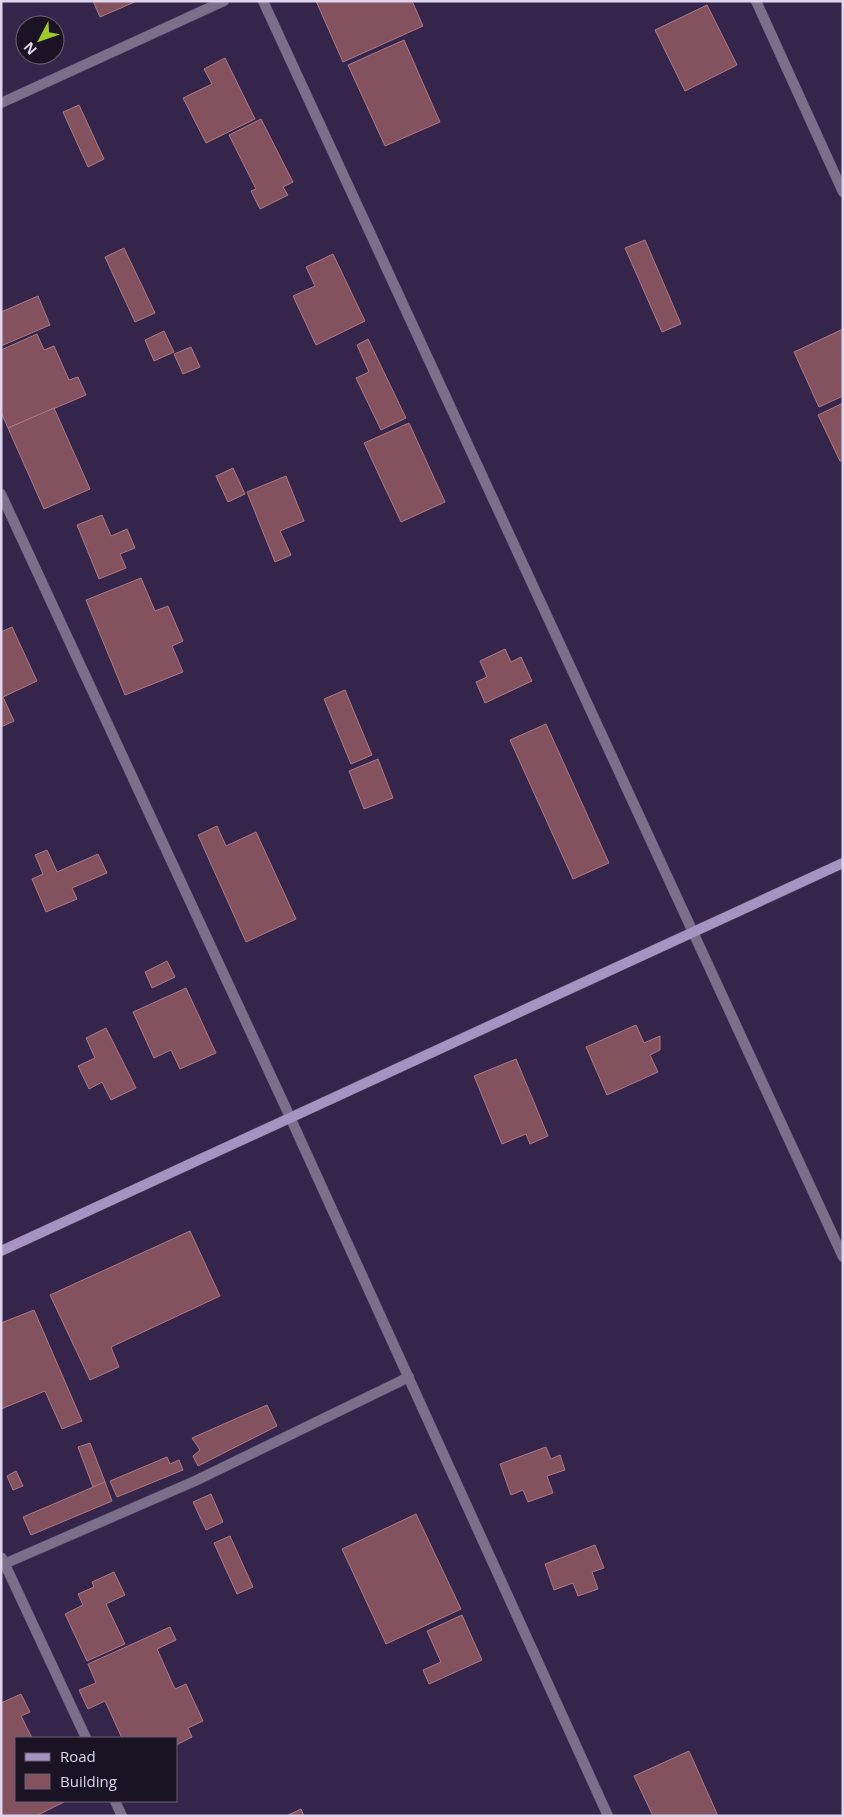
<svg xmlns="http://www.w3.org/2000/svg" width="844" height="1817" font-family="'Open Sans',sans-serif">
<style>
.building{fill:#83525e;stroke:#ad7985}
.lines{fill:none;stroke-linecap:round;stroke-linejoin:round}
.street-casing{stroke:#514164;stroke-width:11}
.secondary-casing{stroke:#514164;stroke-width:11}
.street{stroke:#7b6f8c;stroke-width:10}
.secondary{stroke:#a793c2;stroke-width:10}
</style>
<rect width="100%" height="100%" fill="#36254a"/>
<g class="building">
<path d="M93 1H137L100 17Z"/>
<path d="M316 1H412L423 26 343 62Z"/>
<path d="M707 5 737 65 685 91 655 30Z"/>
<path d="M404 40 440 122 385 146 348 65Z"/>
<path d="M225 58 255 119 206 143 183 98 212 84 204 69Z"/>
<path d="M79 105 104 159 88 167 63 112Z"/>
<path d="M261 119 293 182 283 187 288 195 260 209 251 191 256 189 229 135Z"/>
<path d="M645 240 681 324 662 332 625 248Z"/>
<path d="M124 248 155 313 135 322 105 257Z"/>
<path d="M333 254 365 321 316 345 293 296 315 286 306 267Z"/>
<path d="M38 296 50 325 1 346V312Z"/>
<path d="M843 329V396L819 407 794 352Z"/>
<path d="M164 331 174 352 154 361 145 340Z"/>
<path d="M37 334 44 350 54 346 69 380 78 377 86 395 8 428 1 412V350Z"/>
<path d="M368 339 406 418 381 430 356 378 369 372 357 345Z"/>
<path d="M191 347 200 367 183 374 174 354Z"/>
<path d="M843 403V460L840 461 818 415Z"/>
<path d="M54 408 90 489 44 509 8 428Z"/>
<path d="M409 423 445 502 401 522 364 443Z"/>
<path d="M233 468 245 494 228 502 216 476Z"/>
<path d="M286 476 304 521 280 531 291 555 275 562 247 492Z"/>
<path d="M102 515 111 536 127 529 135 548 120 554 126 568 99 579 77 525Z"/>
<path d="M141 578 155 611 168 606 183 641 172 646 183 672 125 695 86 600Z"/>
<path d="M12 627 37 681 3 697 14 721 1 727V632Z"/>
<path d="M505 649 511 662 521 657 532 681 485 703 476 682 487 677 480 661Z"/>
<path d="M345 690 372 755 351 764 324 699Z"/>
<path d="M546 724 609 863 573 879 510 740Z"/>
<path d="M378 759 393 798 364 809 349 771Z"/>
<path d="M217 826 226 846 256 832 296 919 246 942 198 835Z"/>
<path d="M47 850 57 872 98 854 107 873 72 888 77 899 46 912 32 879 43 874 35 855Z"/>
<path d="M167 961 175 977 152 988 145 972Z"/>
<path d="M186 988 216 1053 180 1069 171 1050 154 1058 133 1012Z"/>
<path d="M636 1025 644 1043 660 1036V1050L650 1055 658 1072 607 1095 586 1047Z"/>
<path d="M106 1028 136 1088 111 1100 102 1082 89 1089 78 1066 95 1058 86 1038Z"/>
<path d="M516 1059 548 1136 530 1144 526 1134 502 1144 474 1076Z"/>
<path d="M190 1231 220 1296 111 1347 119 1367 90 1380 50 1295Z"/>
<path d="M34 1310 82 1421 62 1429 45 1391 1 1409V1323Z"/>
<path d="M267 1405 277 1426 198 1466 193 1456 200 1450 192 1438Z"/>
<path d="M90 1443 105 1482 93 1487 78 1447Z"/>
<path d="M546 1447 551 1459 560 1455 565 1470 547 1476 553 1493 528 1502 523 1490 511 1495 500 1464Z"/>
<path d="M167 1457 170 1464 179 1460 183 1470 117 1497 110 1481Z"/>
<path d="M16 1471 23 1486 13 1490 7 1476Z"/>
<path d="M105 1482 112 1501 31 1535 23 1517Z"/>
<path d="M211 1494 223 1522 206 1530 193 1502Z"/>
<path d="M416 1514 461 1609 386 1644 342 1549Z"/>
<path d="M230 1536 253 1587 237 1594 214 1543Z"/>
<path d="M595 1545 604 1568 592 1572 598 1589 578 1596 573 1583 554 1590 545 1564Z"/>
<path d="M114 1572 125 1595 106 1604 125 1644 87 1661 65 1614 83 1605 78 1594 94 1587 92 1582Z"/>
<path d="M462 1615 482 1660 429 1684 423 1670 441 1662 427 1631Z"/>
<path d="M170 1627 176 1640 157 1649 175 1689 186 1684 203 1721 188 1728 192 1737 176 1745V1738H122L105 1701 88 1709 79 1690 96 1683 88 1664Z"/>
<path d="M21 1694 30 1712 21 1716 32 1738H16V1801L64 1802 36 1816H1V1703Z"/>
<path d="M689 1751 718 1816H653L634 1776Z"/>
<path d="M301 1809 304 1816H286Z"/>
</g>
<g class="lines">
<defs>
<g id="street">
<path d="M263 1 843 1257"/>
<path d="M756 1 843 192"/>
<path d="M1 103 224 1"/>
<path d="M1 494 290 1117 608 1816"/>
<path d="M2 1558 86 1738"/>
<path d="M4 1564 195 1481 409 1377"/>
<path d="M115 1801 122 1816"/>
</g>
<path id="secondary" d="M1 1251 843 863"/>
</defs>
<use href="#street" class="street-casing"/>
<use href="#secondary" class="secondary-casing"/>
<use href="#street" class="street"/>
<use href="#secondary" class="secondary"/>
</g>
<rect width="844" height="1817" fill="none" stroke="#dfd5ed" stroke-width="5"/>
<rect x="15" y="1737" width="162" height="65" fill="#1a1323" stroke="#696174"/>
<rect x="25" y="1753" width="25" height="8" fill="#a793c2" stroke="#696174"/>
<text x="60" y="1762" font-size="15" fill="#dfd5ed">Road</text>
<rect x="25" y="1774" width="25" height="15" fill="#83525e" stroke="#696174"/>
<text x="60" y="1787" font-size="15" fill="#dfd5ed">Building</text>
<g transform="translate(40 40) rotate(229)"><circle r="24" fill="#1a1323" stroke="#696174"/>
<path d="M0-4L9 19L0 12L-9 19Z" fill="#a0c92b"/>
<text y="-8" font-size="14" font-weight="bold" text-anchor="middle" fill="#dfd5ed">N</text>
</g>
</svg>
